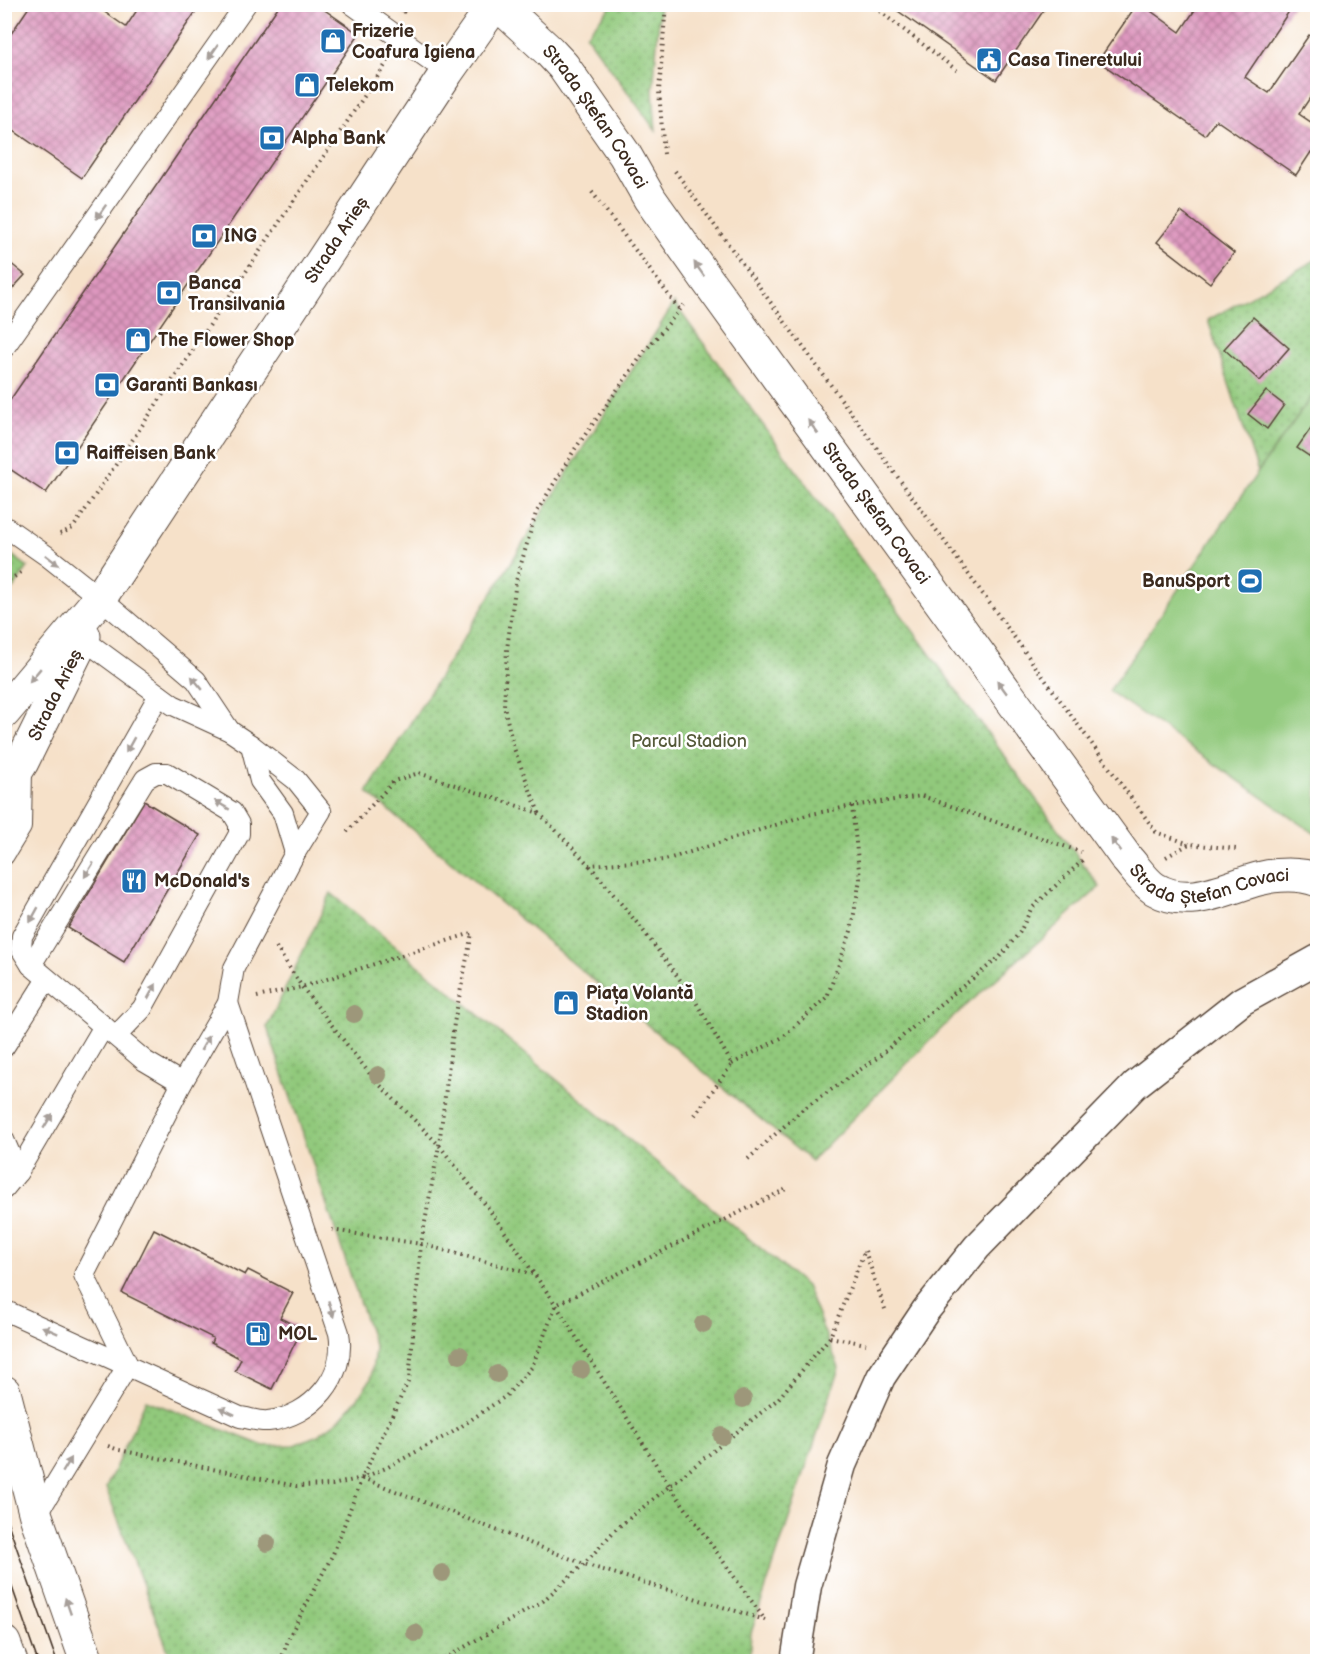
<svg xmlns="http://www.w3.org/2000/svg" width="1322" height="1666" font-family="'Balsamiq Sans',sans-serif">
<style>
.green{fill:url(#green-dots);stroke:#667a4d;stroke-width:1.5}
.pitch{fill:#91c97c;stroke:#667a4d;stroke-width:1.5}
.building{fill:url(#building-cross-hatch)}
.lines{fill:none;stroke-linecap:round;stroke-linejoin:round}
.service-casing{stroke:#574538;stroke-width:22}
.pedestrian-casing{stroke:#574538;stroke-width:31}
.minor-casing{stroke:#574538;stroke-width:35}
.secondary-casing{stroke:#574538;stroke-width:35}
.primary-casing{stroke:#574538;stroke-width:35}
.path{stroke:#574538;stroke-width:4;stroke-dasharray:1.5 4.5;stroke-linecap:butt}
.service{stroke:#fff;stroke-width:20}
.pedestrian{stroke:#fff;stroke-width:28}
.minor{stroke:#fff;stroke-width:33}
.secondary{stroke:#fff;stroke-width:33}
.primary{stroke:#fff;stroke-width:33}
.tram{stroke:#3b2a1e;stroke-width:1.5}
.tree{fill:#9d977a}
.oneway{fill:#a79f9a}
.labels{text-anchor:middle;stroke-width:5;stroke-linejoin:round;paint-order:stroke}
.poi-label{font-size:18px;font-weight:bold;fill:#3b2a1e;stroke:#fff;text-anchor:start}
.street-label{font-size:18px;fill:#3b2a1e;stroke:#fff}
.park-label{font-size:18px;fill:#555a3a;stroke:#fff}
</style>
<defs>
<pattern id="green-dots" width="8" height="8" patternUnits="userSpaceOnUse" patternTransform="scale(1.5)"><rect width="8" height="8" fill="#91c97c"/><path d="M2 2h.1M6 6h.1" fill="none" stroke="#78a365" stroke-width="1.8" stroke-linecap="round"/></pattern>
<pattern id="building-cross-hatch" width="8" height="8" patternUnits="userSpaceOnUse" patternTransform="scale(1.5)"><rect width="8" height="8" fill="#de98bf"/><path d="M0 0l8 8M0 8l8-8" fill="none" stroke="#b57c9b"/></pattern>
</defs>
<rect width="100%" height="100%" fill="#fff"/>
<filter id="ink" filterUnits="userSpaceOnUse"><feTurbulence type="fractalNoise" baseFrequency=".0167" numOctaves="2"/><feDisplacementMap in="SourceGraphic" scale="12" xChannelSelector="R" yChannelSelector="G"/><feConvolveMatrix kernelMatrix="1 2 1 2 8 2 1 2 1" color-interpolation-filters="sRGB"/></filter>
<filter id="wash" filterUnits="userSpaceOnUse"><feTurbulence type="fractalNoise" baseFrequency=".008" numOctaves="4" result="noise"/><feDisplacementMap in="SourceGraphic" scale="24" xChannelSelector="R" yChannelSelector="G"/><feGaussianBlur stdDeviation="1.35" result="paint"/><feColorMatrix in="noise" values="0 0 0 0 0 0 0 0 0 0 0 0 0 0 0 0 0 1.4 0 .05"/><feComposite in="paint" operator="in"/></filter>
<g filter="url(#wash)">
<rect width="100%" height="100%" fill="#f6e1c9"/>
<g class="green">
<path d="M612 5H660L653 91 656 131 586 35Z"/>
<path d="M1317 259V389L1258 472 1208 320Z"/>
<path d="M674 303 1100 887 950 1020 811 1161 367 792Z"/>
<path d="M5 550 28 567 5 601Z"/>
<path d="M331 893 806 1286 839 1368 751 1633 749 1661H172L106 1488 146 1400 264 1446 294 1445 318 1435 340 1419 358 1398 371 1379 375 1348 267 1027Z"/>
</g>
<path class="pitch" d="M1317 389V835L1109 691 1258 472Z"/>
<g id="blocks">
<g class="building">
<path d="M31 4H93L126 27 141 4H201L82 178 4 124V44Z"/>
<path d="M280 4H316L359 34 46 493 4 465V409Z"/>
<path d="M392 4H409L404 13Z"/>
<path d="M888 4H1048L996 80Z"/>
<path d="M1137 4H1141L1180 32 1199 4H1294L1245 77 1269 93 1309 35 1318 41V86L1299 114 1318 127V156L1311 152 1296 175 1216 120 1205 135 1098 61Z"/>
<path d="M1181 212 1234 253 1210 283 1157 242Z"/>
<path d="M4 258 25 275 4 298Z"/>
<path d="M1253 317 1289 348 1260 381 1224 349Z"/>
<path d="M1266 391 1284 405 1267 429 1248 414Z"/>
<path d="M1318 418V462L1297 448Z"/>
<path d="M144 801 200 835 124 962 68 928Z"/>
<path d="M154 1229 245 1275 248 1270 293 1293 280 1318 302 1329 272 1389 235 1371 241 1359 211 1343 213 1338 122 1293Z"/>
</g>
</g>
</g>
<g filter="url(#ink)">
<use href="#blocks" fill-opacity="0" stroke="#574538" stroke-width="1.5"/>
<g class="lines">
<defs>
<g id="service">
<path d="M352 4 447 72"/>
<path d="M4 348 246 4"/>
<path d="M4 526 47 556 100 598 196 680 230 731"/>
<path d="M159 695 22 936 21 949 31 965 145 1061 182 1083"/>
<path d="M251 745 260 781 283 813 295 853"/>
<path d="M4 855 21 827 22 769"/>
<path d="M31 965 145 779 156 773H167L232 812 239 824V834L142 1009 116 1036"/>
<path d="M4 1047 47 979"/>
<path d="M4 1140 18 1172"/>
<path d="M4 1189 18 1172 104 1026"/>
<path d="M4 1310 240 1417C249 1418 259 1422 268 1421 311 1417 347 1376 339 1333L228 1003"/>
<path d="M36 1516 128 1365 84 1275 182 1083 228 1003 234 968 295 853 321 811 296 780 251 745 230 731 173 705 83 639"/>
</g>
<path id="pedestrian" d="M795 1662 807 1586 842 1465 881 1377 926 1310 977 1247 1135 1085 1242 1001 1318 959"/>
<g id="minor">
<path id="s1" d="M498 4 549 51 563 66 625 155 650 199 708 281 1127 859C1135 868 1145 883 1155 889 1189 909 1225 888 1258 879 1276 874 1300 873 1318 880"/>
</g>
<g id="secondary">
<path id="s2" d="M4 712 100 598 447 72 495 4"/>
<path id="s3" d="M4 790 22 762 84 636"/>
</g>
<g id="primary">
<path d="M4 1392 36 1516 87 1662"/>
<path d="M4 1643 11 1662"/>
</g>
</defs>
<use href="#service" class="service-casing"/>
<use href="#pedestrian" class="pedestrian-casing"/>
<use href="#minor" class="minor-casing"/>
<use href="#secondary" class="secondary-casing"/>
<use href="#primary" class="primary-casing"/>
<g class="path">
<path d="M870 4 959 72"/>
<path d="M664 154 659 91 666 4"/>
<path d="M675 171 1156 832 1189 844"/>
<path d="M592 192 679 309"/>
<path d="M60 534 73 528 388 61"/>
<path d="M4 583 22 572"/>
<path d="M539 813 513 746 504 706 507 649 516 581 536 513 575 449 645 351 684 305"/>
<path d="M347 832 394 781 419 773 539 813 589 865 665 860 807 815 852 806 922 796 1081 852"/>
<path d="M1166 857 1189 844 1236 849"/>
<path d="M590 866 642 929 693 997 732 1064 695 1115"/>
<path d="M276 947 302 987 373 1078 439 1145 488 1208 556 1305 669 1485 765 1620"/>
<path d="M257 997 302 987 472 933 454 1023 439 1145 421 1244 409 1380 362 1478 333 1554 290 1635 280 1662"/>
<path d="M732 1064 783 1037 827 997 851 931 860 879 852 806"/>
<path d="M748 1159 802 1110 877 1058 939 1005 1000 957 1020 932 1031 909 1085 858"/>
<path d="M332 1230 421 1244 532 1274"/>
<path d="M865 1251 886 1312"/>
<path d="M830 1337 866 1344"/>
<path d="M108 1446 119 1450 296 1486 332 1485 362 1478 386 1468 453 1432 506 1396 532 1367 556 1305 786 1189"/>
<path d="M362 1478 584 1564 765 1620"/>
<path d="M439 1662 543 1601 584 1564 616 1529 778 1399 830 1337 865 1250"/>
</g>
<use href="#service" class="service"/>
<use href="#pedestrian" class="pedestrian"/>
<use href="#minor" class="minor"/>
<use href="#secondary" class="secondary"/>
<use href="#primary" class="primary"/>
<g class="tram">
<path d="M4 1512 57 1662"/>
<path d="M4 1564 38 1662"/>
</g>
</g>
<g class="tree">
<circle cx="354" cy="1014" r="9"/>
<circle cx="378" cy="1075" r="9"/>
<circle cx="703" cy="1324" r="9"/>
<circle cx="460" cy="1355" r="9"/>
<circle cx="581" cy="1370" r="9"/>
<circle cx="497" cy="1374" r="9"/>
<circle cx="743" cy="1399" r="9"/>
<circle cx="722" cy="1436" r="9"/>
<circle cx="267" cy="1543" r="9"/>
<circle cx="442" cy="1573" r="9"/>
<circle cx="415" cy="1633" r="9"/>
</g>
<defs><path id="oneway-solid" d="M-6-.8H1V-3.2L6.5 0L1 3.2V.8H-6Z" transform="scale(1.5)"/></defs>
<g class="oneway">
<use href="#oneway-solid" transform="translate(213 52) rotate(125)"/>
<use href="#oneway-solid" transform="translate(101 212) rotate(125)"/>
<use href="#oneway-solid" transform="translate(699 269) rotate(-125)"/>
<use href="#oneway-solid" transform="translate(813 427) rotate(-126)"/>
<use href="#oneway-solid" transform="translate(52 560) rotate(38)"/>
<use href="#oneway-solid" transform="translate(35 675) rotate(130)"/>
<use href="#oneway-solid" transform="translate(197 683) rotate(-130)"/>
<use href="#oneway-solid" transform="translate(1002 687) rotate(-126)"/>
<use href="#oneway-solid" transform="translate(130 745) rotate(119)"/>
<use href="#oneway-solid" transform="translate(222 805) rotate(-149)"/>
<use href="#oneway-solid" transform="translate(1116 845) rotate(-126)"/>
<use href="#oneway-solid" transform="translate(89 870) rotate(122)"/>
<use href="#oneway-solid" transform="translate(34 915) rotate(119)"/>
<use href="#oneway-solid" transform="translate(152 991) rotate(-61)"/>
<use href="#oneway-solid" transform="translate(205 1043) rotate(-60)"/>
<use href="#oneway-solid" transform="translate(48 1121) rotate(-59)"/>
<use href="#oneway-solid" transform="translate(331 1309) rotate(72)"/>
<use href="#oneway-solid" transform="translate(50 1330) rotate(-156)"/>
<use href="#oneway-solid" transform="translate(227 1411) rotate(-155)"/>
<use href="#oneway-solid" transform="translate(67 1465) rotate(-59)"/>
<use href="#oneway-solid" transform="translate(68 1606) rotate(-109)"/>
</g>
</g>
<defs>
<symbol id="shop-square" viewBox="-11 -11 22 22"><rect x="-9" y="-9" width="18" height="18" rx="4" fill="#1f6fb2" stroke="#fff"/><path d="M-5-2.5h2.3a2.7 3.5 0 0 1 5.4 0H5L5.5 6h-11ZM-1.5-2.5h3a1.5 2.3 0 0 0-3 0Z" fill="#fff"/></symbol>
<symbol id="civic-square" viewBox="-11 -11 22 22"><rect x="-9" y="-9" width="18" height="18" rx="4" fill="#1f6fb2" stroke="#fff"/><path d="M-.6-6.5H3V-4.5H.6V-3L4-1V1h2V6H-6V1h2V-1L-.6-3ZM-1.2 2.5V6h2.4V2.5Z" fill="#fff"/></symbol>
<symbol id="bank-square" viewBox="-11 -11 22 22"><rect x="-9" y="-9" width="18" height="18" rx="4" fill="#1f6fb2" stroke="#fff"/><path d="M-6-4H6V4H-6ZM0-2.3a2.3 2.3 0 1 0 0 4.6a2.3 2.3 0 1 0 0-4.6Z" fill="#fff"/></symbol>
<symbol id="stadium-square" viewBox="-11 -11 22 22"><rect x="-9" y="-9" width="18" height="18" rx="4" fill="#1f6fb2" stroke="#fff"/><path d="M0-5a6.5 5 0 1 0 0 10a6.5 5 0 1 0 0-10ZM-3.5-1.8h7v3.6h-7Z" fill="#fff"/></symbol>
<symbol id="restaurant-square" viewBox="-11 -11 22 22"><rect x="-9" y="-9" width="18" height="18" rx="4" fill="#1f6fb2" stroke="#fff"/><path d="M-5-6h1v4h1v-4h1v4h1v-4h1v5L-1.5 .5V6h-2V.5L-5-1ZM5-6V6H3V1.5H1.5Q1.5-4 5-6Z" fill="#fff"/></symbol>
<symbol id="fuel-square" viewBox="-11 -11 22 22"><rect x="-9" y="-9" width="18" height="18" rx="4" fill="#1f6fb2" stroke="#fff"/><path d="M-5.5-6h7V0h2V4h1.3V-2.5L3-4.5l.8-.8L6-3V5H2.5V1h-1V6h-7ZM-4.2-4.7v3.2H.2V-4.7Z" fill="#fff"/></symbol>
</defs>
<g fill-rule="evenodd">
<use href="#shop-square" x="318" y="26" width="30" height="30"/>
<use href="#civic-square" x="974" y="45" width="30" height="30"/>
<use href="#shop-square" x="292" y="70" width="30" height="30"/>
<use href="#bank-square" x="257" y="123" width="30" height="30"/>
<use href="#bank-square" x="189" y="221" width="30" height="30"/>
<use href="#bank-square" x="154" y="278" width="30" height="30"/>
<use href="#shop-square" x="123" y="325" width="30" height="30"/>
<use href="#bank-square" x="92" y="370" width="30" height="30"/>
<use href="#bank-square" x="52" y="438" width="30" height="30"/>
<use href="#stadium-square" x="1235" y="566" width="30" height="30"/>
<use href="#restaurant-square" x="119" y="866" width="30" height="30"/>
<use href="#shop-square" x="551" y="988" width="30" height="30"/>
<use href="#fuel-square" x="243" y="1319" width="30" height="30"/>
</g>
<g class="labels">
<g class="poi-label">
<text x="352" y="37">Frizerie<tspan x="352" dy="21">Coafura Igiena</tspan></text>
<text x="1008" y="66">Casa Tineretului</text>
<text x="326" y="91">Telekom</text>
<text x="292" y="144">Alpha Bank</text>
<text x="224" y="242">ING</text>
<text x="188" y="289">Banca<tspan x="188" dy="21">Transilvania</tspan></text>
<text x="158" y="346">The Flower Shop</text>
<text x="126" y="391">Garanti Bankası</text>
<text x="86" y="459">Raiffeisen Bank</text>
<text x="1230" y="587" text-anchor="end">BanuSport</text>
<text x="154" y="887">McDonald's</text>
<text x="586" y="999">Piața Volantă<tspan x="586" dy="21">Stadion</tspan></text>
<text x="278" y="1340">MOL</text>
</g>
<g class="street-label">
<text dy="6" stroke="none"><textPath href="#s1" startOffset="150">Strada Ștefan Covaci</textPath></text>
<text dy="6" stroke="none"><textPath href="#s2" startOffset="578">Strada Arieș</textPath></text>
<text dy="6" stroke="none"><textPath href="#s1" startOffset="636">Strada Ștefan Covaci</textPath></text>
<text dy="6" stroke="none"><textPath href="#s3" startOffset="108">Strada Arieș</textPath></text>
<text dy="6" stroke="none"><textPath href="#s1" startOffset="1158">Strada Ștefan Covaci</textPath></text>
</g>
<g class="park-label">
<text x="689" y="747">Parcul Stadion</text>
</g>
</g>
<rect width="1322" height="1666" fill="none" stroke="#fff" stroke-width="24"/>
</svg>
